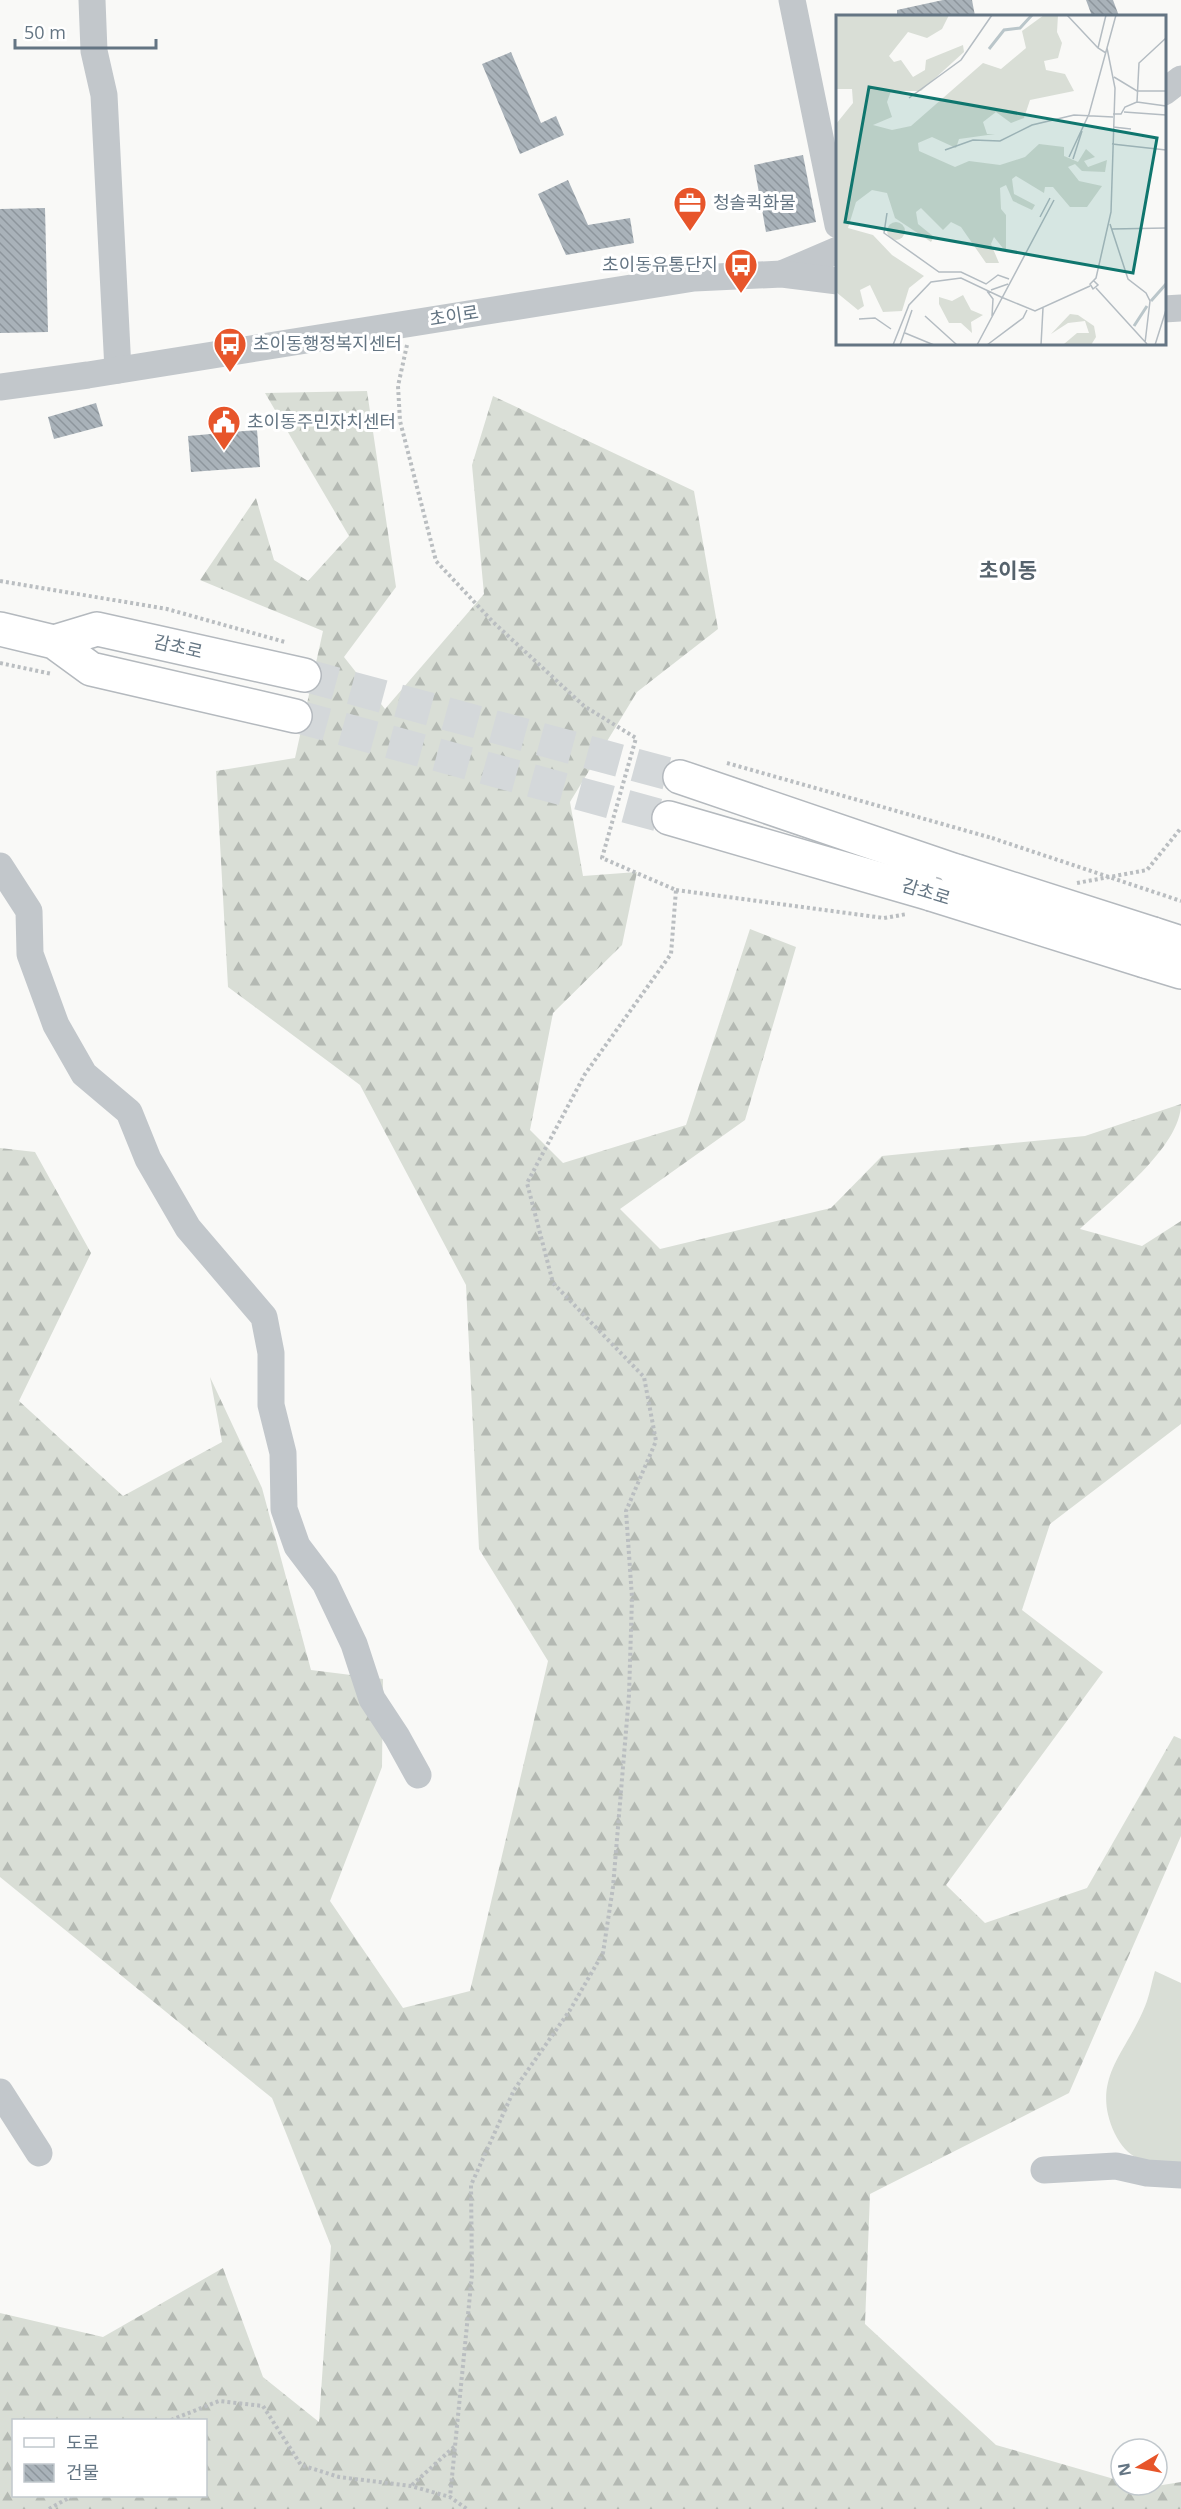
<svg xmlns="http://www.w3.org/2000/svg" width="1181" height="2509" font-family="'Open Sans','Noto Sans KR',sans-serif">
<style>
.forest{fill:url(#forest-firs);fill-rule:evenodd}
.garden{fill:#d9ded6}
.building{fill:url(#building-back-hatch)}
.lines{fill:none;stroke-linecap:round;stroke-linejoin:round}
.major-tunnel{stroke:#d4d8da;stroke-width:33;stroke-dasharray:33 16;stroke-linecap:butt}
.major-casing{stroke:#b4b9be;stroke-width:36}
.path{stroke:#babec1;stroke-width:4;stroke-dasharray:3 3;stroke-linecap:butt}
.minor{stroke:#c2c7cb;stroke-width:27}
.major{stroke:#fff;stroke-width:33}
.major-bridge-casing{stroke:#b4b9be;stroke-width:36;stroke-linecap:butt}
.path-bridge{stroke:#babec1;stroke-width:4;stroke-dasharray:3 3;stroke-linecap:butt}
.major-bridge{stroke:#fff;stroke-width:33}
.labels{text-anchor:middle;stroke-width:6;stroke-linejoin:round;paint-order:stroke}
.poi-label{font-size:18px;fill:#647583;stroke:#fff;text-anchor:start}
.street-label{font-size:18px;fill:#647583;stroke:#fff}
.quarter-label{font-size:21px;font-weight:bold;fill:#56636d;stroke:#fff}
.inset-river{fill:none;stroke:#bac6ca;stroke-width:3}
.inset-road{fill:none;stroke:#b4bcc2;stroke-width:1.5}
.view{fill:#0f766e;fill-opacity:0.15;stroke:#0f766e;stroke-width:3}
.inset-edge{fill:none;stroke:#647583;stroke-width:3}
</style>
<defs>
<pattern id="forest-firs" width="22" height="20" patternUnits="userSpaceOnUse" patternTransform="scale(1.5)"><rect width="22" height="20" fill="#d9ded6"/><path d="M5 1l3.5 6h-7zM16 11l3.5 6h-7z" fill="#b4b9b3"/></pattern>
<pattern id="building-back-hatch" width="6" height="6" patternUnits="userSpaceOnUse" patternTransform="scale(1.5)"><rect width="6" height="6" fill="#a9b2b9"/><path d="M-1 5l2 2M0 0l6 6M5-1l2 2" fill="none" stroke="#8d959c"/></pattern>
</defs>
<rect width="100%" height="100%" fill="#f9f9f7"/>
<path class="forest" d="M367 391 396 587 344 657 385 709 484 594 472 465 493 396 694 491 718 629 637 692 570 802 583 876 637 872 622 945 553 1013 530 1130 563 1163 686 1125 750 929 796 947 745 1120 620 1209 660 1249 831 1208 882 1156 1085 1136 1181 1104C1181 1147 1110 1201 1080 1229L1142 1246 1181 1221V1424L1050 1524 1022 1610 1103 1672 946 1885 985 1923 1087 1888 1174 1736 1181 1739V1836L1069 2093 870 2194 865 2324 996 2445 1121 2481V2485L1144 2488 1181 2482V2509H0V2313L103 2337 223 2268 263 2377 319 2422 331 2246 272 2098 0 1877V1148L35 1152 91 1253 19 1401 123 1496 222 1442 210 1377 262 1488 311 1670 383 1679 382 1767 330 1901 403 2008 470 1991 548 1661 479 1549 466 1285 360 1085 228 987 216 771 295 758 323 631 200 580 256 498 274 560 308 581 349 536 265 393ZM14 2420H206V2496H14Z"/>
<path class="garden" d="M1155 1971 1181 1983V2164C1168 2162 1152 2164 1140 2159 1128 2155 1120 2144 1115 2134 1090 2081 1124 2055 1143 2011 1149 1999 1151 1984 1155 1971Z"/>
<g class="building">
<path d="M943 0H972L975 16H897V10Z"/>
<path d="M1086 0H1113L1119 16H1092Z"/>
<path d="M511 52 541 123 556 116 564 135 520 154 482 64Z"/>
<path d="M803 155 816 222 766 232 754 165Z"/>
<path d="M568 180 588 225 630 218 634 243 566 255 538 194Z"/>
<path d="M45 208 48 332 0 333V209Z"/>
<path d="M96 403 103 426 54 439 48 417Z"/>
<path d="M257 430 260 467 191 472 188 436Z"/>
</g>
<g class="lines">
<g class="major-tunnel">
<path d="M304 675 680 777"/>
<path d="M295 716 669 818"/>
</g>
<defs>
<g id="major">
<path d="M0 629 54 642 91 669 295 716"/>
<path d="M54 642 97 629 304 675"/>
<path d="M680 777 956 871"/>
<path d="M669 818 931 894"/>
<path d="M1153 934 1181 943"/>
<path d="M1145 961 1181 972"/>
</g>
</defs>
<use href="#major" class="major-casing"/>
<g class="path">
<path d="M407 345 398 386 400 421 436 561 493 622 584 706 636 738 602 858 676 890 671 954 585 1074 527 1183 553 1283 644 1377 656 1441 626 1511 632 1598 629 1695 613 1887 603 1953 570 2010 514 2090 471 2185 472 2274 450 2497"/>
<path d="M0 581 167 609 285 642"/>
<path d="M0 663 52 674"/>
<path d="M727 763 992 838"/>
<path d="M1077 883 1147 870 1181 828"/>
<path d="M676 890 884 918 907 914"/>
<path d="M1163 895 1181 901"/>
<path d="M171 2420 219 2401 263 2406 301 2465 339 2477 411 2486 450 2497 467 2509"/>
<path d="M412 2485 455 2446"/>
<path d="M49 2509 72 2496"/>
</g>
<g class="minor">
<path d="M92 0 94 51 104 95 118 370"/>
<path d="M792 0 838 225"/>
<path d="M1164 92 1181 79"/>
<path d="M784 273 838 250"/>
<path d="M1164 309 1181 308"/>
<path d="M0 387 88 375 694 278 782 274 838 281"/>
<path d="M0 866 29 911 30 954 56 1025 84 1074 129 1112 148 1159 188 1228 264 1317 271 1353V1405L283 1453 284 1509 297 1546 325 1583 354 1644 372 1699 397 1737 418 1775"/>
<path d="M0 2092 39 2153"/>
<path d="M1044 2170 1116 2166 1147 2173 1181 2175"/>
</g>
<use href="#major" class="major"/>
<defs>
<g id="major-bridge">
<path d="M956 871 1153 934"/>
<path d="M931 894 1145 961"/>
</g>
</defs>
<use href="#major-bridge" class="major-bridge-casing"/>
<path class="path-bridge" d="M992 838 1163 895"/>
<use href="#major-bridge" class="major-bridge"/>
</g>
<defs>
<symbol id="office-pin" viewBox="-11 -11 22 30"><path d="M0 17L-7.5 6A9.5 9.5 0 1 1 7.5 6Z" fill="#e7552a" stroke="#fff"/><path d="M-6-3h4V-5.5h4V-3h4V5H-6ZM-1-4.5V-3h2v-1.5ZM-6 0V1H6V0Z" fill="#fff"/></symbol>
<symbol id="bus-pin" viewBox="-11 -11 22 30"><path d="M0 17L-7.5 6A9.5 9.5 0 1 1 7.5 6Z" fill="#e7552a" stroke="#fff"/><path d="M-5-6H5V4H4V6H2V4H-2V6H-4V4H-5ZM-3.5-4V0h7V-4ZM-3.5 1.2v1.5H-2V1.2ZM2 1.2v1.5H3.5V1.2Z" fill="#fff"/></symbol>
<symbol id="civic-pin" viewBox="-11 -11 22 30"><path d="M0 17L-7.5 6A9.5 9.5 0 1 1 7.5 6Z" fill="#e7552a" stroke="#fff"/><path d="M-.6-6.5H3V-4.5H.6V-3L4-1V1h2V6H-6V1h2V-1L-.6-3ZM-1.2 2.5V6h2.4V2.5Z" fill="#fff"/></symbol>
</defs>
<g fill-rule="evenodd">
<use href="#office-pin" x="671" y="184" width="38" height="52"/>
<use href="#bus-pin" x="722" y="246" width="38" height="52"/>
<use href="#bus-pin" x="211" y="325" width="38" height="52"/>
<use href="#civic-pin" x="205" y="403" width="38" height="52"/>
</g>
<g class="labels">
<g class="poi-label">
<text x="713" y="209">청솔퀵화물</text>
<text x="718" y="271" text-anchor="end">초이동유통단지</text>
<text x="253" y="350">초이동행정복지센터</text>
<text x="247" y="428">초이동주민자치센터</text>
</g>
<g class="street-label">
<text transform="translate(454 316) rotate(-9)" y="6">초이로</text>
<text transform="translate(178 647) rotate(13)" y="6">감초로</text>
<text transform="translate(926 892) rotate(17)" y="6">감초로</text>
</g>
<g class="quarter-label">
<text x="1008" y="578">초이동</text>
</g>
</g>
<g transform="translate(836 15)">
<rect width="330" height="330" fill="#f9f9f7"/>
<path d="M4 0H113L106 14 91 23 72 17 53 41 58 47 65 45 77 62 89 55 90 45 127 30 128 37 85 76H55L51 87 56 102 37 110 56 115 75 111 147 48 165 54 190 33 186 16 208 0H222L221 17 226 28 222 43 208 46 210 55 229 59 238 76 194 85 188 103 175 108 160 97 147 107 151 119H159L123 124 120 133 96 122 82 128 83 136 119 152 133 146 164 150 189 142 203 129 228 132V141L242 147 250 134 259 142 248 146 252 152 271 145 269 157 246 156 239 149 232 152 243 166 266 171 251 192H234L217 172H209L208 178 180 161 176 164 178 179 199 190 196 195 177 186 170 170 164 173 165 194 170 200V237L158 222 155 229 163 248H150L125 212 115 207 107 215 85 193 80 197 82 209 98 222 95 227 59 203 51 178 36 175 20 187 12 213 37 220 56 240 88 261 73 273 66 296 47 297 34 270 24 275 28 291 22 295 0 277V109L17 88 16 74H0V3ZM127 280 135 295 147 300 135 307 136 318 125 308H113L103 289V282L116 286ZM234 299 242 300 258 311 260 322 255 330 228 329 241 318H253L249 306 232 308 215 319Z" fill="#d9ded6"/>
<path d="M51 216a9 9 0 1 1 18 0a9 9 0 1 1-18 0Z" fill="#d9ded6"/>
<path class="inset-river" d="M153 34 168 15 184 13 196 0M315 286 330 269M298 311 311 291"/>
<path class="inset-road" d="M231 0 262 33M270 0 262 33 270 38M278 62 301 76H330M73 83 125 45 156 0M301 87 330 91M288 97 330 100M277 99H285L289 92 301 87 303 48 330 23M277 112 295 114M276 129 330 135M109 135 137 125 164 126 196 110 238 100 277 102M233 142 253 99 280 0M237 144 246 116M51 198 48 218 103 257H125L150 269 162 260 173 264M204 202 214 183M274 209 292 264 310 278 314 286 309 328M276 214 330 213M258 266 262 270 257 274 254 269 260 263 275 197 279 73 271 33M260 273 311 329M155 275 172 269M151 276 157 284 156 301M165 282 199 296 254 271M89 301 121 330M23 304 39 303 55 314M69 318 98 330M57 330 73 290 95 267 125 263 165 282M64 330 76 295M141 330 218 185M151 330 187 303 191 295M205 330 207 293M319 330 330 295"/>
<path class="view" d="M33 72 321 123 297 258 9 207Z"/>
<rect width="330" height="330" class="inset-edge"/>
</g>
<rect x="12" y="2419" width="195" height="78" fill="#ffffff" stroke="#c1c8cd" stroke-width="1.5"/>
<rect x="24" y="2438" width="30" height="9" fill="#ffffff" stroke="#c1c8cd" stroke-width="1.5"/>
<text x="66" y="2449" font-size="18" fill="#647583">도로</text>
<rect x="24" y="2464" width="30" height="18" fill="url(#building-back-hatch)" stroke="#c1c8cd" stroke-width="1.5"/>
<text x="66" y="2479" font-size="18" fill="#647583">건물</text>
<g transform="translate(1139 2467) rotate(260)"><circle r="28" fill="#ffffff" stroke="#c1c8cd" stroke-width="1.5"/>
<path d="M0-4.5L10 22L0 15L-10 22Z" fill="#e7552a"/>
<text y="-9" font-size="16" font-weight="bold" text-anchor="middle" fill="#647583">N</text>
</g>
<path d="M15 39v9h141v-9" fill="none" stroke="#647583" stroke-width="3"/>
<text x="24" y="39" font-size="18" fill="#647583" stroke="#ffffff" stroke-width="4.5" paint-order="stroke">50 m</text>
</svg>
